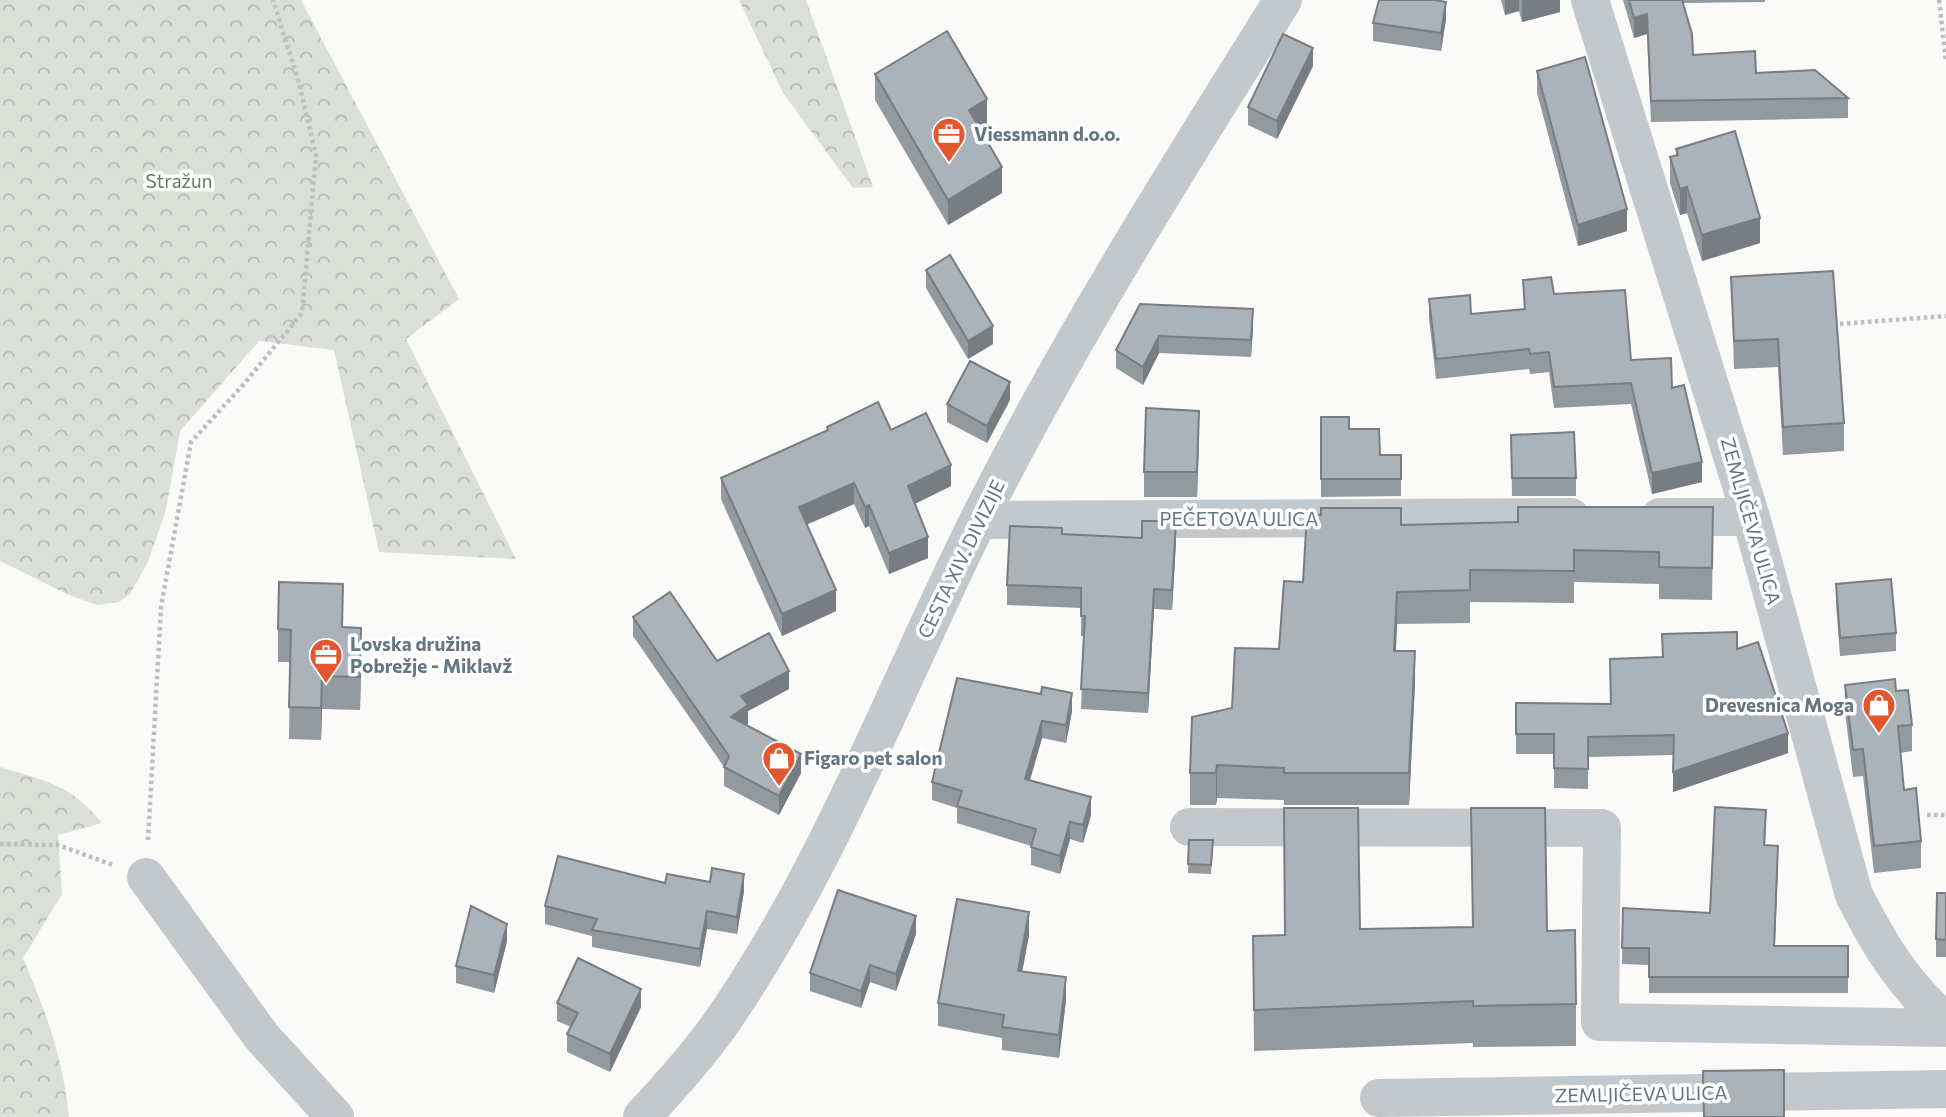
<svg xmlns="http://www.w3.org/2000/svg" width="1946" height="1117" font-family="Commissioner,sans-serif">
<style>
.forest{fill:url(#forest-crowns)}
.lines{fill:none;stroke-linecap:round;stroke-linejoin:round}
.path{stroke:#bbbfc2;stroke-width:4.5;stroke-dasharray:3.5 3.5;stroke-linecap:butt}
.minor{stroke:#c3c8cc;stroke-width:38}
.tertiary{stroke:#c3c8cc;stroke-width:38}
.wall{fill:#929a9f}
.shaded-wall{fill:#777d82}
.building{fill:#aab3b9;stroke:#777d82;stroke-width:2}
.labels{text-anchor:middle;stroke-width:7;stroke-linejoin:round;paint-order:stroke}
.poi-label{font-size:19px;font-weight:bold;fill:#657683;stroke:#fff;text-anchor:start}
.park-label{font-size:19px;fill:#687a64;stroke:#fff}
.street-label{font-size:19px;fill:#657683;stroke:#fff}
</style>
<defs>
<pattern id="forest-crowns" width="20" height="18" patternUnits="userSpaceOnUse" patternTransform="scale(1.75)"><rect width="20" height="18" fill="#dadfd7"/><path d="M2 6a3 3 0 1 1 6 0M12 15a3 3 0 1 1 6 0" fill="none" stroke="#b4b9b4"/></pattern>
</defs>
<rect width="100%" height="100%" fill="#fafaf8"/>
<g class="forest">
<path d="M0 0H301L459 299 406 339 516 559 379 552 334 350 259 341 180 431 166 510 148 562 130 594 119 602 98 605 71 596 0 561Z"/>
<path d="M739 0H806L873 187 853 188 783 93Z"/>
<path d="M0 767C46 781 70 784 102 823L58 835 62 894 23 958C47 1015 62 1055 69 1117H0Z"/>
</g>
<g class="lines">
<g class="path">
<path d="M1939 0 1946 62"/>
<path d="M1840 324 1946 316"/>
<path d="M1927 815H1946"/>
<path d="M148 840 161 607 191 442 243 385 302 313 316 156 299 83 273 0"/>
<path d="M0 844 58 845 113 865"/>
</g>
<g class="minor">
<path d="M1590 0 1751 517 1854 895C1880 946 1903 984 1946 1022"/>
<path d="M1660 517H1751"/>
<path d="M979 520 1571 517"/>
<path d="M1189 827 1602 828 1600 1022 1946 1028"/>
<path d="M146 877 262 1037 335 1117"/>
<path d="M1379 1098 1946 1089"/>
</g>
<path class="tertiary" d="M642 1117C669 1087 697 1057 721 1023 830 866 896 685 981 515 1071 337 1177 169 1283 0"/>
</g>
<g class="wall">
<path d="M1501 0H1560V12L1522 22 1519 11 1505 15Z"/>
<path d="M1623 0H1765V2L1683 3 1693 55 1848 98V118L1651 122 1647 34 1634 38Z"/>
<path d="M1446 19 1441 51 1373 41V23Z"/>
<path d="M1313 66 1277 139 1248 125V107Z"/>
<path d="M1537 71 1627 231 1578 246 1537 93Z"/>
<path d="M875 74 987 125 980 129 1002 193 948 225 875 100Z"/>
<path d="M1676 149 1760 243 1702 261 1687 213 1680 215 1670 183V157L1676 155Z"/>
<path d="M926 270 993 344 968 359 926 288Z"/>
<path d="M1731 277 1844 423V451L1783 455 1778 367 1734 369Z"/>
<path d="M1523 280 1554 294 1631 360 1672 388 1702 482 1652 494 1631 404 1554 408 1549 372 1530 374 1529 369 1436 379 1429 319V299L1471 314 1524 309Z"/>
<path d="M1140 304 1253 326 1251 357 1159 353 1143 385 1116 368V350Z"/>
<path d="M1010 400 987 443 947 422V404Z"/>
<path d="M1321 417 1349 429 1380 455H1401V496L1321 497Z"/>
<path d="M827 427 891 430 951 486 915 504 928 558 889 574 869 526 865 528 854 504 807 524 836 611 782 636 721 499V478L827 431Z"/>
<path d="M1511 435 1576 478V496H1512Z"/>
<path d="M1199 436 1197 497H1144V472Z"/>
<path d="M1401 525 1713 539 1712 600 1659 599V584L1574 582V603L1470 602V623L1397 624 1396 651 1415 683 1409 805H1284V800L1217 798 1216 805H1190V773L1232 708 1279 649 1303 582Z"/>
<path d="M1062 534 1176 541 1172 610 1154 609 1148 713 1081 709 1084 636H1081V608L1007 605V585Z"/>
<path d="M1836 584 1896 633V651L1840 656 1836 602Z"/>
<path d="M633 617 717 661 789 689 748 711V724L746 725 801 773 779 815 724 786V767L633 636Z"/>
<path d="M343 627 361 661 360 710 322 709 321 740 289 739 290 662H278V629Z"/>
<path d="M1662 634 1737 649 1788 753 1673 792 1674 755 1588 757V789L1554 788V754H1516V703L1611 704 1610 659 1662 657Z"/>
<path d="M1845 685 1896 691 1912 725V751L1900 753 1904 790 1921 841V868L1874 873 1863 776 1853 777 1845 712Z"/>
<path d="M1041 694 1072 711 1066 743 1042 738 1030 780 1091 815 1083 843 1070 839 1060 874 1031 865V846L957 823V808L932 800V782Z"/>
<path d="M1471 808 1547 931 1576 1004V1046L1473 1047V1043L1254 1051 1253 936 1285 935 1360 929 1473 927Z"/>
<path d="M1766 826 1765 846 1778 862 1775 946H1848V993H1649V965L1622 964 1623 908 1710 913Z"/>
<path d="M1189 840 1213 849 1211 874 1188 873Z"/>
<path d="M665 883 744 891 737 934 707 929 700 967 592 947V936L545 924V906Z"/>
<path d="M1946 893V957H1936V939Z"/>
<path d="M916 934 896 991 870 982 861 1008 810 991V973Z"/>
<path d="M1029 935 1022 972 1066 1000 1059 1058 1002 1050V1038L938 1026V1003Z"/>
<path d="M507 941 494 993 456 983V966Z"/>
<path d="M557 1003 641 1007 610 1072 567 1052V1034L571 1027 557 1021Z"/>
</g>
<g class="shaded-wall">
<path d="M1505 0H1519V11L1505 15Z"/>
<path d="M1522 0H1560V12L1522 22Z"/>
<path d="M1446 2V19L1441 51V33Z"/>
<path d="M1647 14V34L1634 38V18Z"/>
<path d="M1313 48V66L1277 139V121Z"/>
<path d="M987 99V125L969 135V110Z"/>
<path d="M1002 167V193L948 225V200Z"/>
<path d="M1687 187V213L1680 215V189Z"/>
<path d="M1627 209V231L1578 246V225Z"/>
<path d="M1760 218V243L1702 261V235Z"/>
<path d="M1253 309V326L1251 357V340Z"/>
<path d="M993 326V344L968 359V341Z"/>
<path d="M1159 336V353L1143 385V367Z"/>
<path d="M1010 382V400L987 443V426Z"/>
<path d="M1199 411V436L1197 497V472Z"/>
<path d="M1702 462V482L1652 494V473Z"/>
<path d="M951 465V486L908 507V486Z"/>
<path d="M854 483V504L799 528V507Z"/>
<path d="M869 505V526L865 528V507Z"/>
<path d="M1176 521V541L1172 610V590Z"/>
<path d="M928 537V558L889 574V553Z"/>
<path d="M1154 589V609L1148 713V693Z"/>
<path d="M836 590V611L782 636V614Z"/>
<path d="M1397 592V624L1394 683V651Z"/>
<path d="M361 628V661L360 710V677Z"/>
<path d="M1415 651V683L1409 805V773Z"/>
<path d="M789 671V689L748 711V724L731 736V717L741 696Z"/>
<path d="M322 676V709L321 740V708Z"/>
<path d="M1072 693V711L1066 743V725Z"/>
<path d="M1042 721V738L1025 797V779Z"/>
<path d="M1788 733V753L1673 792V772Z"/>
<path d="M801 754V773L779 815V796Z"/>
<path d="M1217 765V798L1216 805V773Z"/>
<path d="M1091 797V815L1083 843V825Z"/>
<path d="M1070 822V839L1060 874V856Z"/>
<path d="M1778 846V862L1774 962V946Z"/>
<path d="M744 874V891L737 934V917Z"/>
<path d="M707 911V929L700 967V949Z"/>
<path d="M1029 912V935L1018 994V971Z"/>
<path d="M916 916V934L896 991V974Z"/>
<path d="M507 924V941L494 993V975Z"/>
<path d="M870 965V982L861 1008V991Z"/>
<path d="M1066 977V1000L1059 1058V1035Z"/>
<path d="M641 989V1007L610 1072V1054Z"/>
</g>
<g class="building">
<path d="M1379 0H1435L1446 2 1441 33 1373 23Z"/>
<path d="M1629 0H1682L1692 34 1693 55 1755 51 1756 73 1815 70 1848 98 1651 101 1647 14 1634 18Z"/>
<path d="M947 31 987 99 969 110 1002 167 948 200 875 74Z"/>
<path d="M1283 34 1313 48 1277 121 1248 107Z"/>
<path d="M1585 57 1627 209 1578 225 1537 71Z"/>
<path d="M1735 131 1760 218 1702 235 1687 187 1680 189 1670 157 1678 155 1676 149Z"/>
<path d="M950 255 993 326 968 341 926 270Z"/>
<path d="M1833 271 1844 423 1783 427 1778 339 1734 341 1731 277Z"/>
<path d="M1551 277 1554 294 1625 290 1631 360 1671 358 1672 388 1684 385 1702 462 1652 473 1631 383 1554 387 1549 352 1530 354 1529 349 1436 359 1429 299 1470 295 1471 314 1525 309 1523 280Z"/>
<path d="M1140 304 1253 309 1251 340 1159 336 1143 367 1116 350Z"/>
<path d="M970 361 1010 382 987 426 947 404Z"/>
<path d="M878 402 891 430 926 413 951 465 908 486 928 537 889 553 869 505 865 507 854 483 799 507 836 590 782 614 721 478 828 430 827 427Z"/>
<path d="M1146 408 1199 411 1197 472H1144Z"/>
<path d="M1321 417H1349V429H1379L1380 455H1401V479H1321Z"/>
<path d="M1574 432 1576 478H1512L1511 435Z"/>
<path d="M1518 507H1713L1712 568 1659 567V552L1574 550V571L1470 570V590L1397 592 1394 651H1415L1409 773H1284V768L1217 765 1216 773H1190L1192 717 1232 708 1235 648 1279 649 1284 581 1303 582 1307 514 1321 515V508H1401V525L1518 522Z"/>
<path d="M1142 521H1176L1172 590 1154 589 1148 693 1081 689 1085 616H1081V588L1007 585 1010 526 1062 528V534L1142 538Z"/>
<path d="M1891 579 1896 633 1840 638 1836 584Z"/>
<path d="M279 582 343 584 342 627 361 628 360 677 322 676 321 708 289 707 291 630 278 629Z"/>
<path d="M670 592 717 661 769 633 789 671 741 696 748 705 731 717 801 754 779 796 724 767 729 756 633 617Z"/>
<path d="M1737 632V649L1758 642 1788 733 1673 772 1674 735 1588 737V769L1554 768V734H1516V703L1611 704 1610 659 1663 657 1662 634Z"/>
<path d="M957 678 1041 694 1042 687 1072 693 1066 725 1042 721 1025 779 1091 797 1083 825 1070 822 1060 856 1031 847 1036 829 957 806 962 791 932 782Z"/>
<path d="M1895 679 1896 691 1908 690 1912 725 1898 726 1904 790 1916 788 1921 841 1874 846 1863 749 1853 750 1845 685Z"/>
<path d="M1715 807 1766 810 1764 845 1778 846 1774 946H1848V977H1649V948H1622L1623 908 1710 913Z"/>
<path d="M1284 808H1358L1360 929 1473 927 1471 808H1545L1547 931 1575 930 1576 1004 1473 1006V1001L1254 1010 1253 936 1285 935Z"/>
<path d="M1189 840H1213L1211 865 1188 864Z"/>
<path d="M558 856 665 883 667 874 710 882 712 868 744 874 737 917 707 911 700 949 592 930 597 919 545 906Z"/>
<path d="M838 890 916 916 896 974 870 965 861 991 810 973Z"/>
<path d="M1937 893H1946V940L1936 939Z"/>
<path d="M957 899 1029 912 1018 971 1066 977 1059 1035 1002 1027 1004 1015 938 1003Z"/>
<path d="M471 906 507 924 494 975 456 966Z"/>
<path d="M578 958 641 989 610 1054 567 1034 578 1013 557 1003Z"/>
<path d="M1784 1070V1117H1704L1703 1071Z"/>
</g>
<defs>
<symbol id="office-pin" viewBox="-11 -11 22 30"><path d="M0 17L-7.5 6A9.5 9.5 0 1 1 7.5 6Z" fill="#e4572e" stroke="#fff"/><path d="M-6-3h4V-5.5h4V-3h4V5H-6ZM-1-4.5V-3h2v-1.5ZM-6 0V1H6V0Z" fill="#fff"/></symbol>
<symbol id="shop-pin" viewBox="-11 -11 22 30"><path d="M0 17L-7.5 6A9.5 9.5 0 1 1 7.5 6Z" fill="#e4572e" stroke="#fff"/><path d="M-5-2.5h2.3a2.7 3.5 0 0 1 5.4 0H5L5.5 6h-11ZM-1.5-2.5h3a1.5 2.3 0 0 0-3 0Z" fill="#fff"/></symbol>
</defs>
<g fill-rule="evenodd">
<use href="#office-pin" x="930" y="115" width="38" height="52"/>
<use href="#office-pin" x="307" y="636" width="38" height="52"/>
<use href="#shop-pin" x="1860" y="686" width="38" height="52"/>
<use href="#shop-pin" x="760" y="739" width="38" height="52"/>
</g>
<g class="labels">
<g class="poi-label">
<text x="974" y="141">Viessmann d.o.o.</text>
<text x="350" y="651">Lovska družina<tspan x="350" dy="22">Pobrežje - Miklavž</tspan></text>
<text x="1854" y="712" text-anchor="end">Drevesnica Moga</text>
<text x="804" y="765">Figaro pet salon</text>
</g>
<g class="park-label">
<text x="179" y="188">Stražun</text>
</g>
<g class="street-label">
<text x="1239" y="526">PEČETOVA ULICA</text>
<text transform="translate(1751 521) rotate(74)" y="7">ZEMLJIČEVA ULICA</text>
<text transform="translate(961 559) rotate(-64)" y="7">CESTA XIV. DIVIZIJE</text>
<text transform="translate(1641 1094) rotate(-1)" y="7">ZEMLJIČEVA ULICA</text>
</g>
</g>
</svg>
